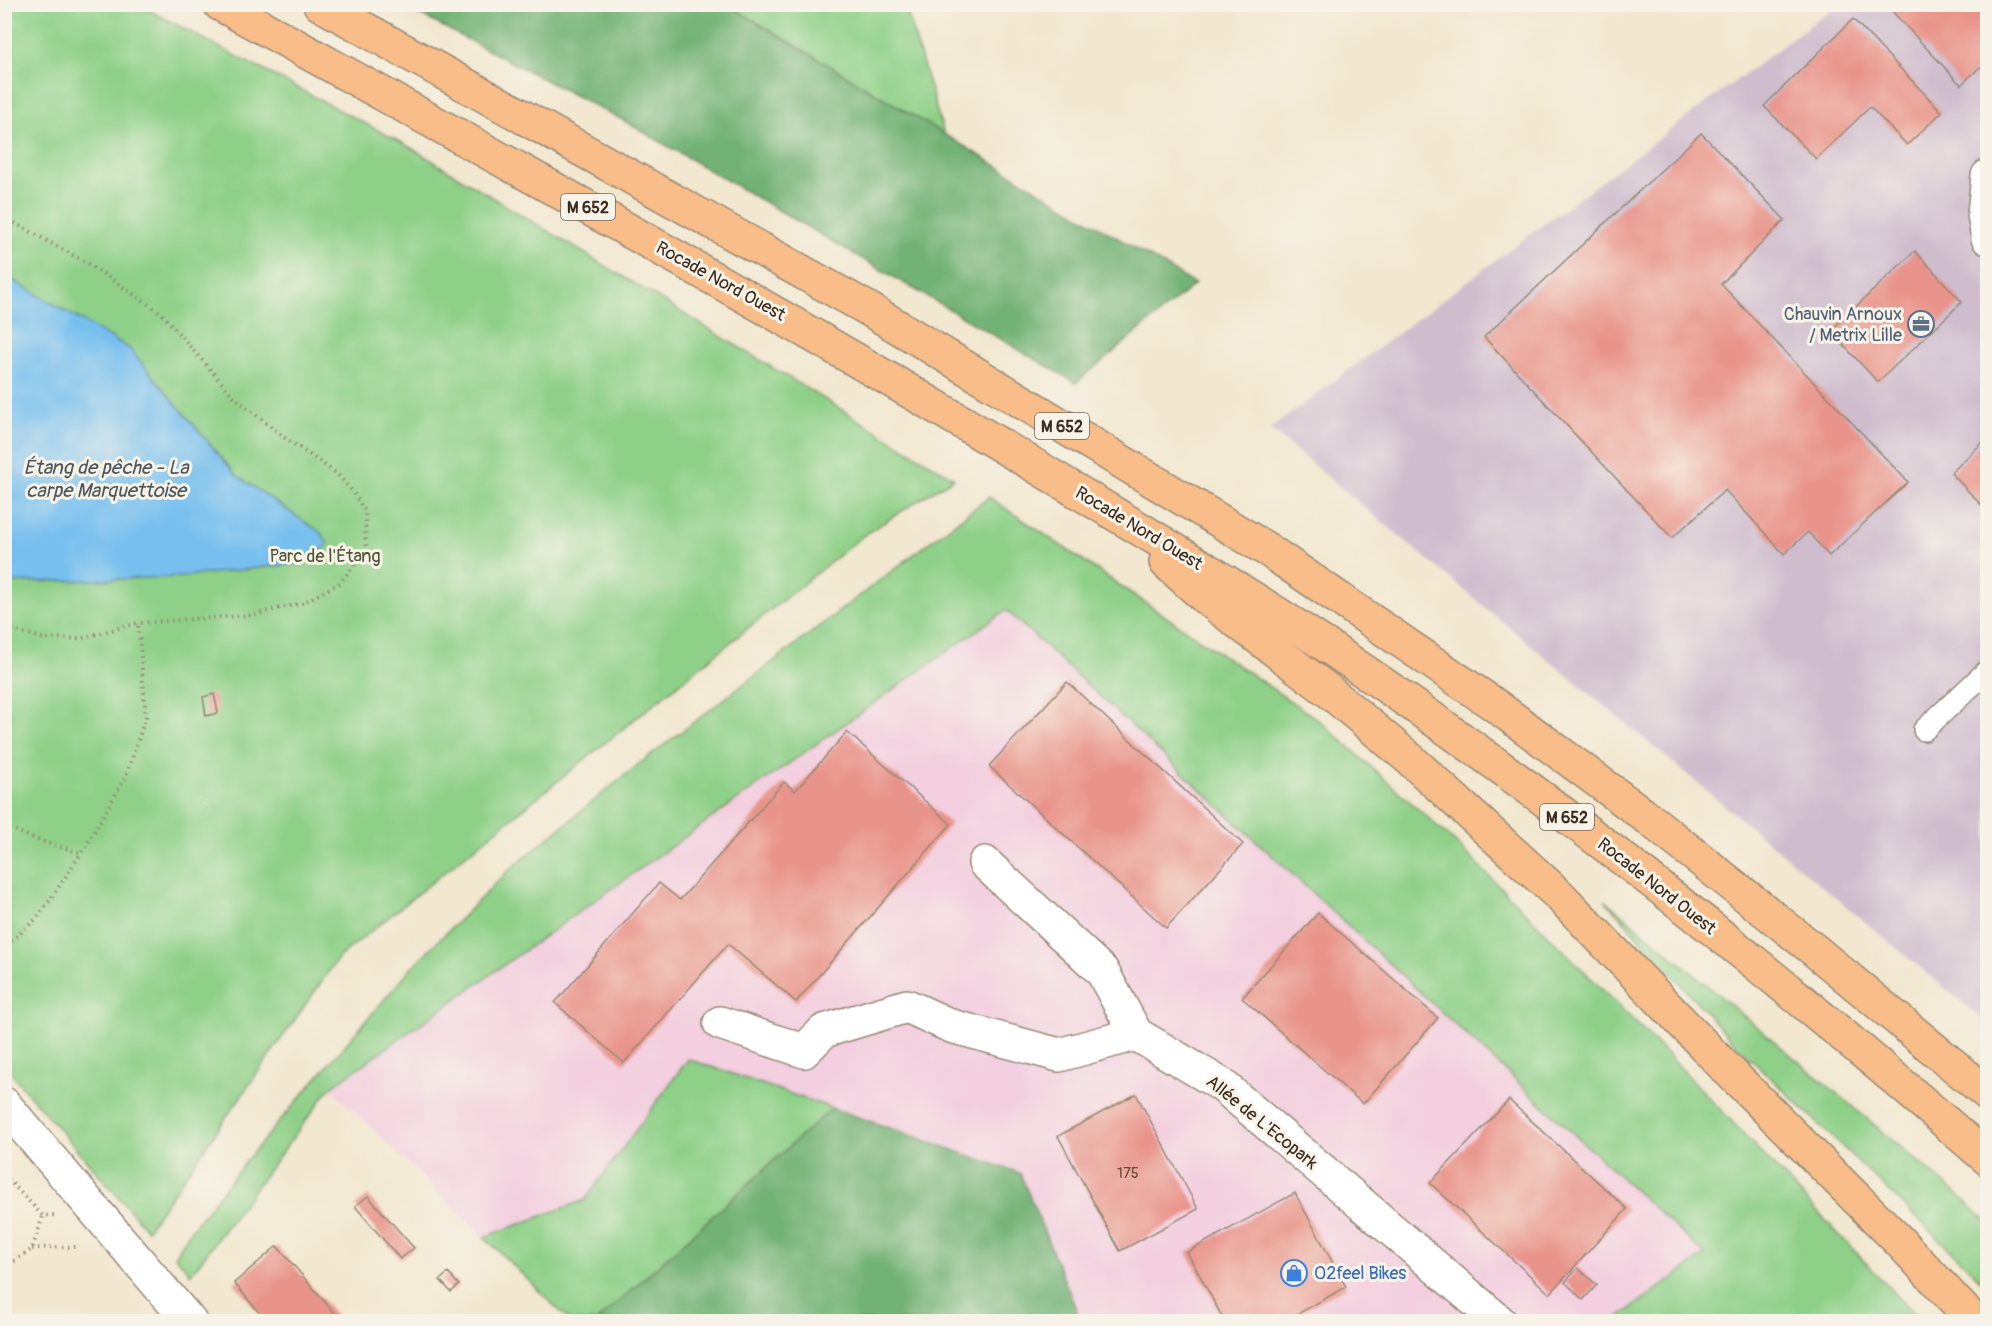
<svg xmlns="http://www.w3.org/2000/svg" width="1992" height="1326" font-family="Pangolin,sans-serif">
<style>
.built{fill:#f3cfdf}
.industrial{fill:#cfbdce}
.green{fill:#8ed088;stroke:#647d53;stroke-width:1.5}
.forest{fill:#72b274;stroke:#566e49;stroke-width:1.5}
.water{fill:#76bfef;stroke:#587486;stroke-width:1.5}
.building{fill:#e9948a}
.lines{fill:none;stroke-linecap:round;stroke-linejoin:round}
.service-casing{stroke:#968876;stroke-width:24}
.minor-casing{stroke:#968876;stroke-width:36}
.trunk-casing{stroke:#968876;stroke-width:36}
.path{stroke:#968876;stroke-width:4;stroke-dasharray:1.5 4.5;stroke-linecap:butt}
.service{stroke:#fff;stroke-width:21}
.minor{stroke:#fff;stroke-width:33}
.trunk{stroke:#f8bd89;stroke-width:33}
.labels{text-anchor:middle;stroke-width:6;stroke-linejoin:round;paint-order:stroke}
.number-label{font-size:15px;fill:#664439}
.shield{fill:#f7f3e8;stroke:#73665b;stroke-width:1.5}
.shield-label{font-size:16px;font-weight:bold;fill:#3b2a1e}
.street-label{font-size:18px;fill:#3b2a1e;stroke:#f7f3e8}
.service-label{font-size:18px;fill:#4e5e75;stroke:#f7f3e8;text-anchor:end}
.park-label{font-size:18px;fill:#505438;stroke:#f7f3e8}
.shop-label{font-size:18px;fill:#366cbe;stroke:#f7f3e8;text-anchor:start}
.water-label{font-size:20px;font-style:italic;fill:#4d575d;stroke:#f7f3e8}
</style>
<rect width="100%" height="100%" fill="#f7f3e8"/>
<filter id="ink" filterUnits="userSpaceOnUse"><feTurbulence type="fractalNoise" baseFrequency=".0167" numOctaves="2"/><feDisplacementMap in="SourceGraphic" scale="12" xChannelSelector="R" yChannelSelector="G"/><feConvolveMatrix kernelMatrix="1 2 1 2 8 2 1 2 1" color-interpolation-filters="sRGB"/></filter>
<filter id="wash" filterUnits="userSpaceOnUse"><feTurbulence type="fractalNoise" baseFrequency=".008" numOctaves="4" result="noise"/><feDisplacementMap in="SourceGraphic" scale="24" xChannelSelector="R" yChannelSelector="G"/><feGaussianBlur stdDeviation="1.35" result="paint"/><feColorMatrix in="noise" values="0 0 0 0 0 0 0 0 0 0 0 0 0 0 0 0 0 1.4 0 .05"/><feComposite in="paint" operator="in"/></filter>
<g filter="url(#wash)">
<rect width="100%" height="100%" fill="#f2e7cf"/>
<path class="built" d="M1006 610 1279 852 1705 1255 1613 1321H1081L1020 1173 688 1059 585 1200 484 1237 330 1088Z"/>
<path class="industrial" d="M1837 5H1987V1023L1270 429Z"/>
<g class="green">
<path d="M4 5H139L408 146 954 478 864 535 339 957 147 1230 5 1067Z"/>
<path d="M728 5H905L944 134Z"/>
<path d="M989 497 1320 721 1456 843 1678 1065 1921 1321H1613L1705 1255 1006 610 330 1088 191 1274 175 1256 191 1230 250 1156 412 967 508 871 635 767Z"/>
<path d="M1605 900 1962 1198 1987 1222V1289L1971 1270 1732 1041Z"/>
<path d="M688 1059 832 1108 597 1321H570L484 1237 585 1200Z"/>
</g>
<g class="forest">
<path d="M401 5H728L1195 284 1076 383 628 123Z"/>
<path d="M832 1108 1020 1173 1081 1321H597Z"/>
</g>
<path class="water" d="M4 275 129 348 236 475 321 533 328 544 320 553 304 563 179 577 5 583Z"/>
<g id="blocks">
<g class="building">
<path d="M1893 4H1988V64L1983 69 1980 67 1961 85 1889 8Z"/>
<path d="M1853 19 1942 112 1907 145 1870 107 1816 159 1764 106Z"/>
<path d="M1701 133 1785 220 1721 284 1908 482 1829 556 1808 532 1784 554 1725 490 1672 538 1484 337Z"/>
<path d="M1915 251 1962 302 1878 382 1830 331Z"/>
<path d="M1988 437V512L1951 473Z"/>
<path d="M1067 682 1243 844 1166 928 989 766Z"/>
<path d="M214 694 218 713 206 716 203 697Z"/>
<path d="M847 732 951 824 796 1002 728 944 624 1063 555 1003 659 883 680 900 784 782 795 791Z"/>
<path d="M1318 913 1438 1018 1363 1104 1242 998Z"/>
<path d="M1136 1094 1198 1209 1120 1251 1058 1136Z"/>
<path d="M1509 1100 1627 1209 1550 1294 1430 1183Z"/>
<path d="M1295 1193 1346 1287 1283 1322H1225L1187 1252Z"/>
<path d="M368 1196 414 1248 400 1259 355 1206Z"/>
<path d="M277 1246 313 1288 342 1322H267L234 1283Z"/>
<path d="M1578 1268 1597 1285 1583 1300 1565 1282Z"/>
<path d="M448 1273 459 1285 451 1292 440 1280Z"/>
</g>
</g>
</g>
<g filter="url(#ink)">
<use href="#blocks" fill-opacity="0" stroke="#968876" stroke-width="1.5"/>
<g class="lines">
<defs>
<path id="service" d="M1924 730 1988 670"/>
<g id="minor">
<path d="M1988 176 1984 214 1988 238"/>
<path d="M985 863 1102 971 1136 1034"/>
<path d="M720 1023 804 1051 824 1031 907 1006 951 1026 1059 1055 1136 1034 1222 1085 1500 1322"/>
<path d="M4 1104 190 1322"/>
</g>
<g id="trunk">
<path d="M220 4C509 164 798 321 1080 493 1165 544 1250 595 1333 650 1562 804 1780 977 1988 1159"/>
<path d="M320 4 865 307 1268 550 1492 703 1648 818 1813 949 1988 1094"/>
<path d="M1166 562 1206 598 1330 692 1411 760 1560 896 1723 1065 1901 1243 1975 1322"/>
</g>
</defs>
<use href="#service" class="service-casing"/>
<use href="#minor" class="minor-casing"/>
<use href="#trunk" class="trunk-casing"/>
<g class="path">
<path d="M4 217 89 264 161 313 235 398 285 438 336 473 353 492 365 512 366 551 340 583 302 603 252 615 138 623 82 638 45 639 4 627"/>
<path d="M4 826 41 841 81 853"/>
<path d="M7 945 37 918 52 897 86 846 126 776 146 716 138 623"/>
<path d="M4 1175 43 1216"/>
<path d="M32 1249 49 1247H80"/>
<path d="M4 1268 32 1249 43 1216 55 1215"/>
</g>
<use href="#service" class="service"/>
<use href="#minor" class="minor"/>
<use href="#trunk" class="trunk"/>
</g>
</g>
<defs>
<symbol id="office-ring" viewBox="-11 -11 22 22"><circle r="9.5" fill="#f7f3e8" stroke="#5c6f8a" stroke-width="1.5"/><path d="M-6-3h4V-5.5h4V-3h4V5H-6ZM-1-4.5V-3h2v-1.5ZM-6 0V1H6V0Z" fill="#5c6f8a"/></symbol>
<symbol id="shop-ring" viewBox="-11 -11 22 22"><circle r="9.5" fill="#f7f3e8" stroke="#3f7fe0" stroke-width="1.5"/><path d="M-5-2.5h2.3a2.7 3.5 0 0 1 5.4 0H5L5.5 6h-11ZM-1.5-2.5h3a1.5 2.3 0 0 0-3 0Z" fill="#3f7fe0"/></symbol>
</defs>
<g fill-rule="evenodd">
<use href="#office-ring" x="1906" y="309" width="30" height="30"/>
<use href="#shop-ring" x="1279" y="1258" width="30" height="30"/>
</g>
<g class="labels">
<g class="number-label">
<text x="1128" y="1178">175</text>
</g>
<g class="shield">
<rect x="561" y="194" width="54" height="26" rx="4.5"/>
<rect x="1035" y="413" width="54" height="26" rx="4.5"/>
<rect x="1540" y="804" width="54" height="26" rx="4.5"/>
</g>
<g class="shield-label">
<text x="588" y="213">M 652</text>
<text x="1062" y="432">M 652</text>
<text x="1567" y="823">M 652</text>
</g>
<g class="street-label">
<text transform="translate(721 281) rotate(29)" y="6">Rocade Nord Ouest</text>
<text transform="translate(1139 528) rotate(31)" y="6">Rocade Nord Ouest</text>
<text transform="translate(1657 886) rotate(38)" y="6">Rocade Nord Ouest</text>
<text transform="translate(1262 1122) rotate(39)" y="6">Allée de L'Ecopark</text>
</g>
<g class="service-label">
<text x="1902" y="320">Chauvin Arnoux<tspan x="1902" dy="21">/ Metrix Lille</tspan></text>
</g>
<g class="park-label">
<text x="325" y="562">Parc de l'Étang</text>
</g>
<g class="shop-label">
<text x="1314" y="1279">02feel Bikes</text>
</g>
<g class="water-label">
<text x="106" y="474">Étang de pêche - La<tspan x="106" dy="23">carpe Marquettoise</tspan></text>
</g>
</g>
<rect width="1992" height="1326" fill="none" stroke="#f7f3e8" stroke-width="24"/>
</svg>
